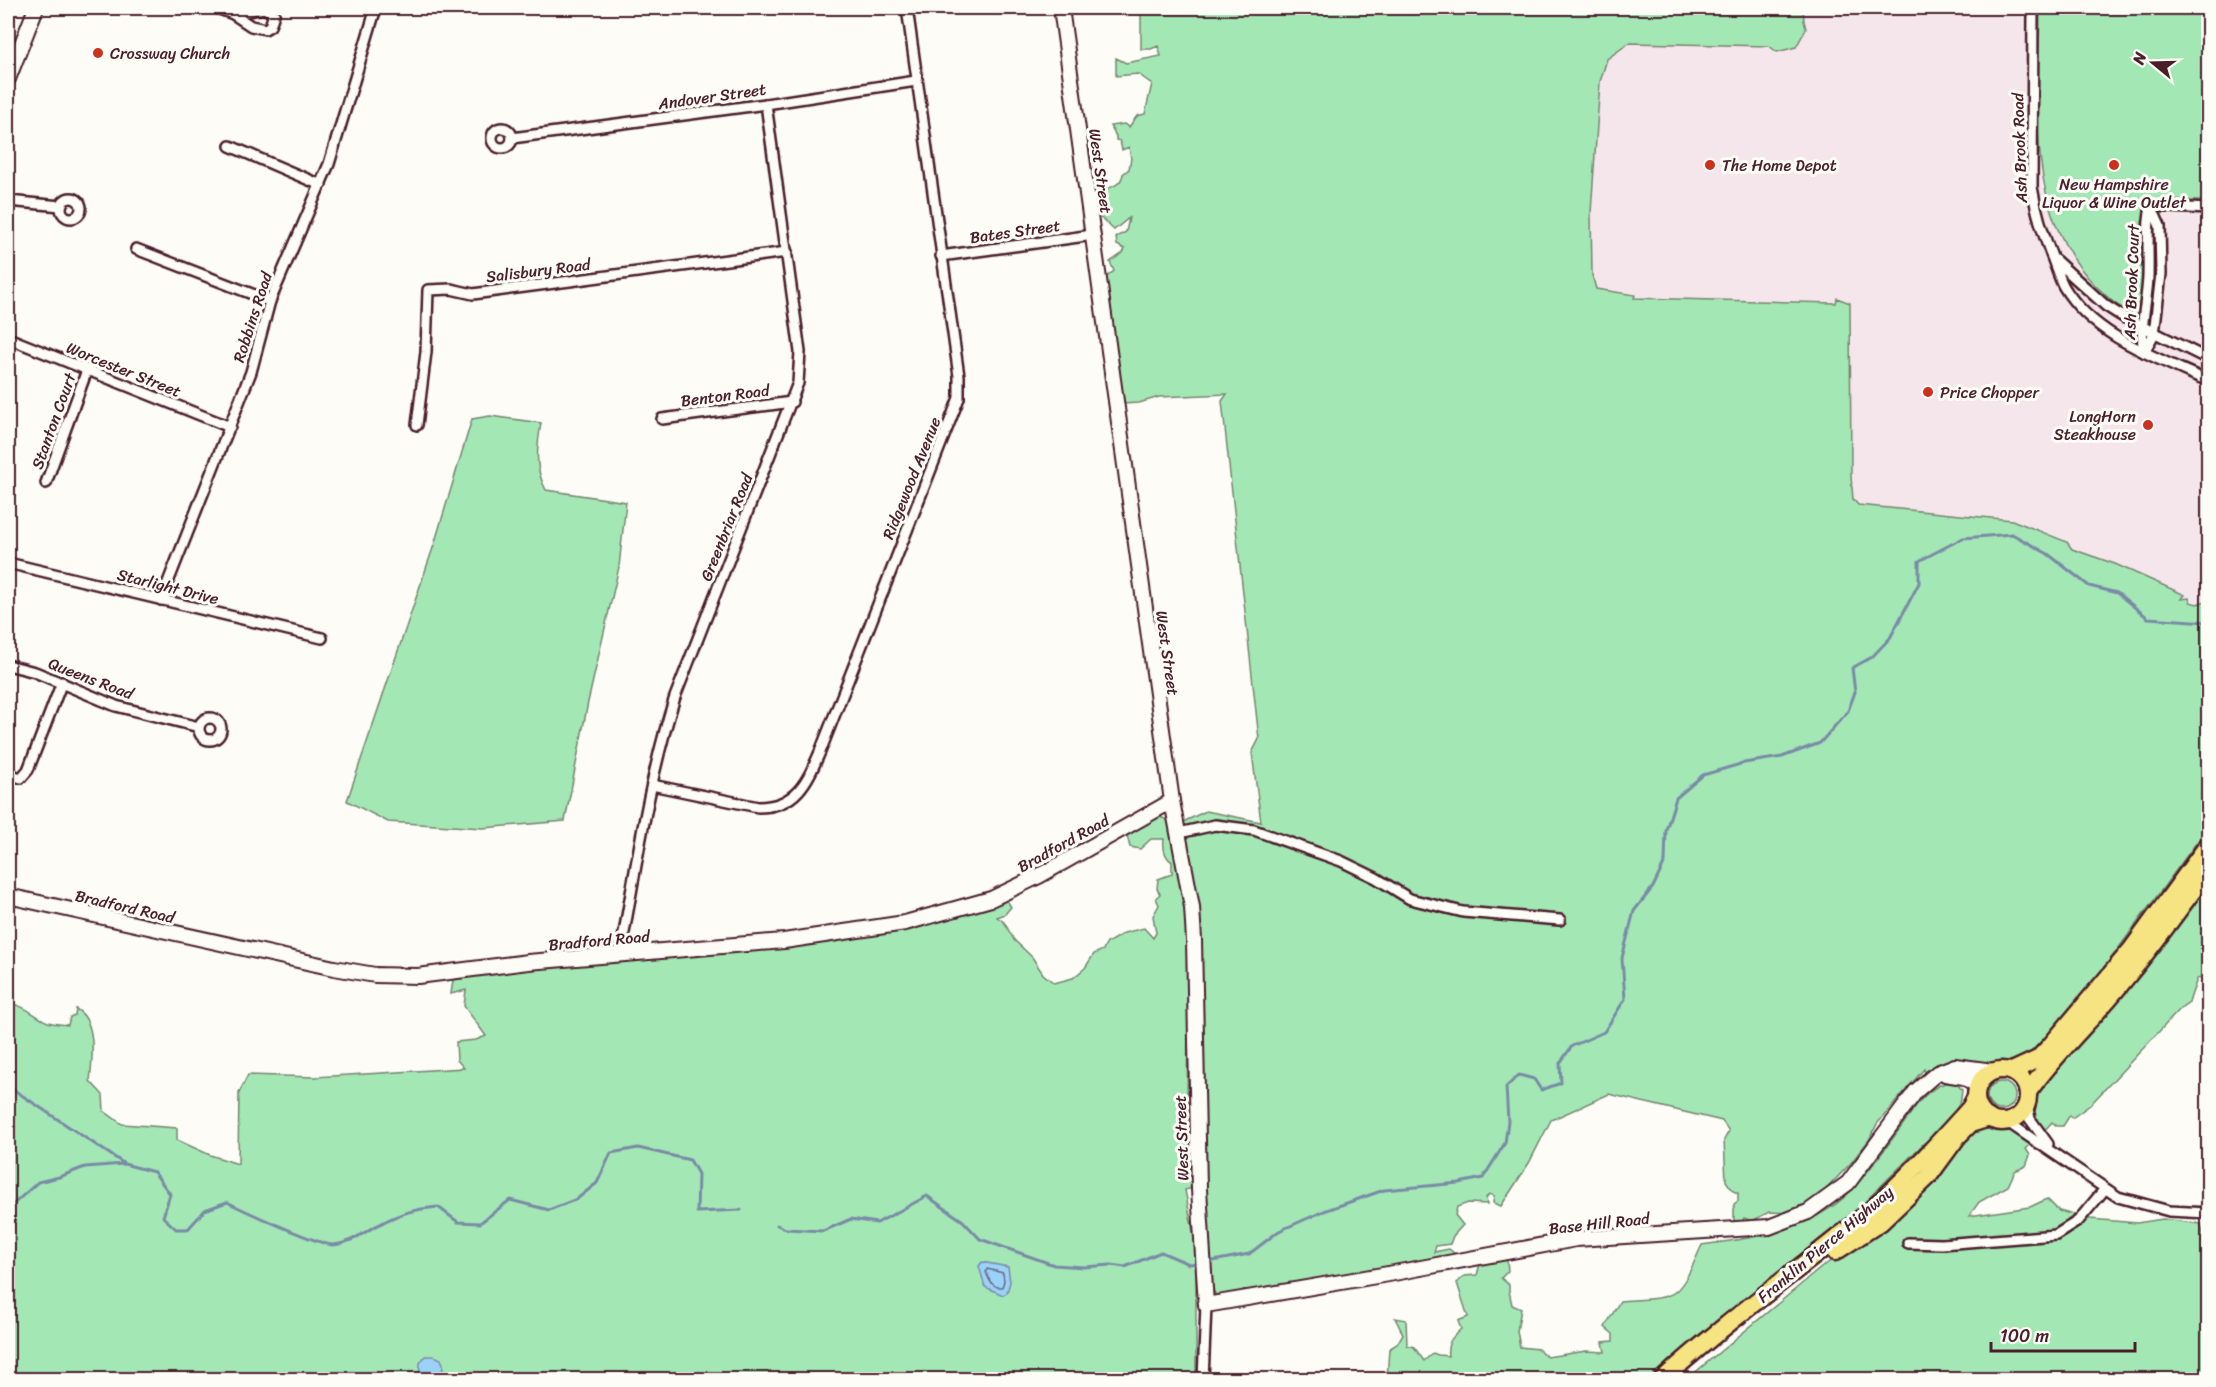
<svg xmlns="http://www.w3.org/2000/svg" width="2216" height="1387" font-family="Sriracha,sans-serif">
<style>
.built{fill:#f5e6ec}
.green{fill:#a3e8b4;stroke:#768470;stroke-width:1.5}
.water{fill:#9ad2f9;stroke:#7a8aa7;stroke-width:1.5}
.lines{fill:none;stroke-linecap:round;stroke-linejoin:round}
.shore{stroke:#6a677d;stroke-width:1.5}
.stream{stroke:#7a8aa7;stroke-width:3}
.street-casing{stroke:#4a1f2b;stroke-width:14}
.secondary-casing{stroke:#4a1f2b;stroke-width:18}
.highway-casing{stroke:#4a1f2b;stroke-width:21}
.street{stroke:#fdfcf7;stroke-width:9}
.secondary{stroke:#fdfcf7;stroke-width:14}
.highway{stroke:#f6e381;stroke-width:16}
.poi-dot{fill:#c8321e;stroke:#fdfcf7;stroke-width:2}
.labels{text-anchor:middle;stroke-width:6;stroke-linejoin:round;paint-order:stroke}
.poi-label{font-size:16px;fill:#4a1f2b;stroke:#fdfcf7;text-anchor:start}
.street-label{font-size:16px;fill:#4a1f2b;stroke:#fdfcf7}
</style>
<rect width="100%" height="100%" fill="#fdfcf7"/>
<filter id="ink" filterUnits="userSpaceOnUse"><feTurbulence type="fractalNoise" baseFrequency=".0167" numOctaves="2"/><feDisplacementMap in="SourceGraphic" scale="12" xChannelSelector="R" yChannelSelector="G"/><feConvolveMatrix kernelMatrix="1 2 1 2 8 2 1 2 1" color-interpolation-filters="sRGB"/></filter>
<g filter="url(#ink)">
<g class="built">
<path d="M8 8H17L8 36Z"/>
<path d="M1614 8H2040L2038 139 2043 188 2091 280 2116 304 2130 311 2143 287 2144 242 2142 222 2151 206 2208 209V622L1848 511 1579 297 1580 33Z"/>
</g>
<g class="green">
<path d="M1145 8H1803L1804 21 1806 29 1796 47 1777 52 1769 46 1629 43 1607 59 1600 82 1591 212 1592 275 1596 289 1635 295 1634 298 1836 303 1837 298 1850 303 1851 477 1853 499 1858 505 2012 520 2067 542 2072 549 2115 564 2185 595 2181 599 2189 598 2190 602 2197 604 2208 600V827L2095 980 2032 1056 2011 1066H1982L1959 1062 1934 1066 1925 1072 1924 1069 1877 1124 1869 1140 1850 1164 1811 1205 1799 1206 1793 1213 1769 1212 1752 1221 1744 1218 1741 1224 1734 1222V1204L1738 1201V1193L1733 1191 1726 1181 1724 1140 1729 1131 1722 1121 1609 1094 1551 1120 1529 1163 1501 1206 1493 1203 1494 1196 1489 1194 1486 1198 1487 1204 1468 1203 1457 1207 1455 1215 1463 1225 1453 1236 1450 1244 1436 1246 1434 1252 1449 1249 1458 1256 1226 1298 1215 1294 1210 1282 1203 1122 1204 1037 1201 985 1183 822 1206 811 1261 822 1252 753 1259 739 1222 401 1227 394 1159 397 1139 403 1122 404 1116 378 1120 370 1111 335 1104 279 1114 271 1110 262 1123 253 1125 249 1117 245 1116 237 1126 232 1129 218 1114 230 1093 211 1092 201C1096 197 1100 193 1104 190 1114 186 1121 185 1123 174L1129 169 1131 158 1129 147 1122 150 1120 141 1116 140V136L1110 126 1124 124 1129 127 1137 116 1145 114 1152 84 1138 74 1116 76V58L1126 63 1161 56 1158 46 1151 49H1141V15Z"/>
<path d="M2040 8H2208V201H2164L2159 199 2151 206 2142 222 2144 242 2141 303 2136 309 2130 311C2117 308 2107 296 2097 287 2022 214 2039 102 2040 8Z"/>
<path d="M490 416 541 423C537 447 534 468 546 490L626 502 619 567 588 702 565 821 483 828 388 822 347 801 434 545 472 419Z"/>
<path d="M1159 817 1169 820 1189 912 1187 1109 1188 1155 1192 1188 1185 1190 1196 1247V1379L8 1380V1005C22 1002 35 1017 48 1022 54 1024 62 1024 68 1025L70 1017 75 1015 76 1009C98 1021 92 1060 90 1081L103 1095 104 1111 122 1124 177 1128V1140L210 1155 238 1164 239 1093 248 1075 315 1077 464 1068 457 1060 456 1042 476 1040 486 1036 464 1006 466 990 451 994 453 980 537 966 654 955 682 956 782 947 1005 897 1011 907 1005 914 997 917 1004 922 1014 940 1032 957 1043 974 1054 983 1073 978 1085 968 1094 954 1103 950 1107 943 1124 933 1144 928 1153 938 1156 933 1153 916 1159 905 1156 898 1160 894 1157 889 1158 879 1172 874V862C1164 857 1163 848 1164 839H1151L1140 849 1130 847 1126 832Z"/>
<path d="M2208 882V976L2197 979 2189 1002 2182 1007 2090 1105 2072 1118 2070 1115 2063 1126H2057L2052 1122 2043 1132C2030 1115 2031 1109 2034 1089Z"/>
<circle cx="2001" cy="1096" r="14"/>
<path d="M1945 1083 1957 1084 1962 1090 1961 1099 1951 1120 1938 1134 1924 1143 1858 1209 1653 1379 1387 1380 1389 1349 1397 1344 1403 1334 1395 1318 1406 1320 1407 1345 1414 1347 1424 1361 1433 1353 1438 1355 1448 1356C1446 1344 1452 1337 1461 1329L1458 1321 1468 1317 1457 1283 1464 1276 1477 1275 1480 1264 1507 1260 1508 1271 1501 1278 1509 1285V1291L1512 1305 1521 1309 1517 1331 1520 1347 1538 1349 1547 1357 1586 1351 1605 1352 1603 1342 1613 1341V1334L1605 1327 1620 1301C1635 1299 1665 1301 1676 1291 1688 1280 1695 1259 1702 1245 1755 1238 1810 1231 1850 1192 1867 1174 1881 1154 1896 1134 1912 1114 1920 1092 1945 1083Z"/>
<path d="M1986 1126C2005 1126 2017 1132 2032 1143L2026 1149 2030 1155 2026 1166 2015 1171 2008 1186 1979 1202 1969 1216 2030 1207 2047 1199 2059 1211 2090 1219 2137 1223 2163 1219 2201 1224 2208 1261V1379L1686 1380 1822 1267 1879 1227 1963 1138Z"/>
</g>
<g class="water">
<path d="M982 1262 1008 1267 1010 1282 1007 1293 1003 1295 985 1287 979 1266Z"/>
<path d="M425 1356H434L441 1359 443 1364 442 1379H419L420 1363Z"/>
</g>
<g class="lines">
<path class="shore" d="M987 1269 1003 1273 1004 1281 1002 1287C992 1288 989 1280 986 1272Z"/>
<g class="stream">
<path d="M8 1086 123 1163"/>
<path d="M8 1209 38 1182 59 1177 85 1167 124 1164 154 1172 170 1194 163 1217 176 1229H188L205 1210 227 1202C243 1210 321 1246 334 1245 352 1243 365 1231 380 1224 400 1213 416 1209 438 1207L458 1222 480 1223 510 1200 549 1210 577 1199 597 1183 611 1153 638 1148 690 1160 698 1174 697 1212 741 1210"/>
<path d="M777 1225 786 1229 823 1231 851 1219 877 1223 927 1196 963 1221 980 1239 1054 1265 1084 1267 1111 1265 1125 1267 1161 1252 1189 1264 1199 1263"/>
<path d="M1208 1262 1249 1254 1279 1231 1324 1211 1384 1190 1459 1183 1483 1178 1505 1143 1508 1121 1506 1087 1519 1075 1534 1079 1541 1090 1561 1083 1560 1063 1572 1046 1604 1032 1625 999 1622 958 1634 911 1653 887 1665 862 1666 830 1676 798 1703 775 1744 763 1782 757 1820 743 1848 711 1855 692 1852 668 1872 657 1890 638 1919 583V561L1963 538 2012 534 2048 554 2089 586 2117 593 2148 618 2208 622"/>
</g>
<defs>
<g id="street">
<path d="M216 8 233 14"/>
<path d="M264 8 274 14 270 26 265 29 251 26 233 14Z"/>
<path d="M2033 8 2032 187C2036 212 2043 234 2052 257 2056 267 2059 278 2064 287 2094 337 2158 358 2208 381"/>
<circle cx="502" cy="138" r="10"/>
<path d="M512 138 766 104 916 81"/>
<path d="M230 146 321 185"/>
<circle cx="71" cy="208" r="10"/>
<path d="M8 201 61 206"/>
<path d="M2151 206 2208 209"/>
<path d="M136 249 270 301"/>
<path d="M941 256 1093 235"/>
<path d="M2055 260 2106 306 2125 318 2208 359"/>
<path d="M8 338 230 427"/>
<path d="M2144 352 2154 334 2161 274 2160 226 2151 206"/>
<path d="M2144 352C2139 326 2147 303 2148 277 2149 253 2146 229 2151 206"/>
<path d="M662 419 792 402"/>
<path d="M417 425 426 352 428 290 451 289 473 294 787 252"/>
<path d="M46 483 87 370"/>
<path d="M8 563 322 638"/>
<path d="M161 600 251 372 270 301 329 164 376 8"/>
<path d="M8 665 35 672 116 706 199 727"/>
<circle cx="210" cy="729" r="11"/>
<path d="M8 774 21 778 28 770 62 682"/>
<path d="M652 785 758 807C796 807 807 782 820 752L959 398V376L907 8"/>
<path d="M1179 833 1215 825 1254 830 1341 861 1376 878 1410 899 1463 912 1560 920"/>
<path d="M620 955C636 869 648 781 675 697L798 383 800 352 766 104"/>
<path d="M2027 1104 2030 1119 2048 1144"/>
<path d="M2006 1121 2118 1197 2169 1211 2208 1213"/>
<path d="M1908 1243 1942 1244 2056 1235 2078 1221 2104 1190"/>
<path d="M1203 1380 1206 1305"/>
</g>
<g id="secondary">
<path d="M1061 8 1172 801 1192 907 1194 940 1199 1189 1206 1305 1394 1273 1576 1239 1769 1227 1808 1212 1848 1183 1916 1091 1937 1073 1955 1066 1993 1071"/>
<path d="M8 79 36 8"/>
<path d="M8 896 334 968 375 975 418 976 528 962 784 941 905 923 991 899 1039 876 1172 801"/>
<path d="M1945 1074 1964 1077 1978 1086"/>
</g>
<g id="highway">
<circle cx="2002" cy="1096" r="26"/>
<path d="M2012 1071 2038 1059 2051 1045 2131 950 2208 845"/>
<path d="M2028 1092C2048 1064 2071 1040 2094 1015 2135 970 2172 919 2208 870"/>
<path d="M1835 1252 1881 1222 1928 1177 1958 1136 1970 1124 1989 1118"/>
<path d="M1662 1380C1719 1328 1782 1282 1843 1233 1890 1197 1930 1152 1970 1108L1976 1097"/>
</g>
</defs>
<use href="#street" class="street-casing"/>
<use href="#secondary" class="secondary-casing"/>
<use href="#highway" class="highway-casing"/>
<use href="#street" class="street"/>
<use href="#secondary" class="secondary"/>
<use href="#highway" class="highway"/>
</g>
</g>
<g class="poi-dot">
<circle cx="98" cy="53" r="6"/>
<circle cx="1710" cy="165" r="6"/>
<circle cx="2114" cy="165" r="6"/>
<circle cx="1928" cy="392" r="6"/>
<circle cx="2148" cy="425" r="6"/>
</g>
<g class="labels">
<g class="poi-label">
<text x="110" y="59">Crossway Church</text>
<text x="1722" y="171">The Home Depot</text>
<text x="2114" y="190" text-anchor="middle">New Hampshire<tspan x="2114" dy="18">Liquor &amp; Wine Outlet</tspan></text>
<text x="1940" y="398">Price Chopper</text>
<text x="2136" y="422" text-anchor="end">LongHorn<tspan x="2136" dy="18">Steakhouse</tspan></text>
</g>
<g class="street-label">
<text transform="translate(712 96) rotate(-8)" y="6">Andover Street</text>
<text transform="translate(2019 148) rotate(-92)" y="6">Ash Brook Road</text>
<text transform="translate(1101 171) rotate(82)" y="6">West Street</text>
<text transform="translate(1015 231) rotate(-8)" y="6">Bates Street</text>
<text transform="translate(538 270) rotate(-7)" y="6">Salisbury Road</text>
<text transform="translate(2131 282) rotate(-88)" y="6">Ash Brook Court</text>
<text transform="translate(252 317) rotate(-72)" y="6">Robbins Road</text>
<text transform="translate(124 369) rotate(22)" y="6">Worcester Street</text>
<text transform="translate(725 395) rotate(-7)" y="6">Benton Road</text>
<text transform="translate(53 421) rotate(-70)" y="6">Stanton Court</text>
<text transform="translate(911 478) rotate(-68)" y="6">Ridgewood Avenue</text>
<text transform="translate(726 527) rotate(-68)" y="6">Greenbriar Road</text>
<text transform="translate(168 586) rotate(14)" y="6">Starlight Drive</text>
<text transform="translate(1168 653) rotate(82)" y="6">West Street</text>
<text transform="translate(91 678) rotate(21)" y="6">Queens Road</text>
<text transform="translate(1063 843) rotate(-29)" y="6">Bradford Road</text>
<text transform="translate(125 906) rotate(13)" y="6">Bradford Road</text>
<text transform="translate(599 940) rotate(-5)" y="6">Bradford Road</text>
<text transform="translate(1181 1138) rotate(-92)" y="6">West Street</text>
<text transform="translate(1599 1223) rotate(-6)" y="6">Base Hill Road</text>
<text transform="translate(1825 1244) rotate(-40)" y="6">Franklin Pierce Highway</text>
</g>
</g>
<rect width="2216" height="1387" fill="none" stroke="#fdfcf7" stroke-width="30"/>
<rect x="15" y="15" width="2186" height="1357" fill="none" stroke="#4a1f2b" stroke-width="2" filter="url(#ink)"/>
<g transform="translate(2153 63) rotate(289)" stroke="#fdfcf7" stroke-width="4.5" paint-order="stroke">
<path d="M0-4.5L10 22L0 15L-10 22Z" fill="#4a1f2b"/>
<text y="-9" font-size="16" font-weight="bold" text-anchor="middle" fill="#4a1f2b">N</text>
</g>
<path d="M1991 1342v9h144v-9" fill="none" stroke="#4a1f2b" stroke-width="3"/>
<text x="2000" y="1342" font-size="18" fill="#4a1f2b" stroke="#fdfcf7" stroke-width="4.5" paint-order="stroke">100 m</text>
</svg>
